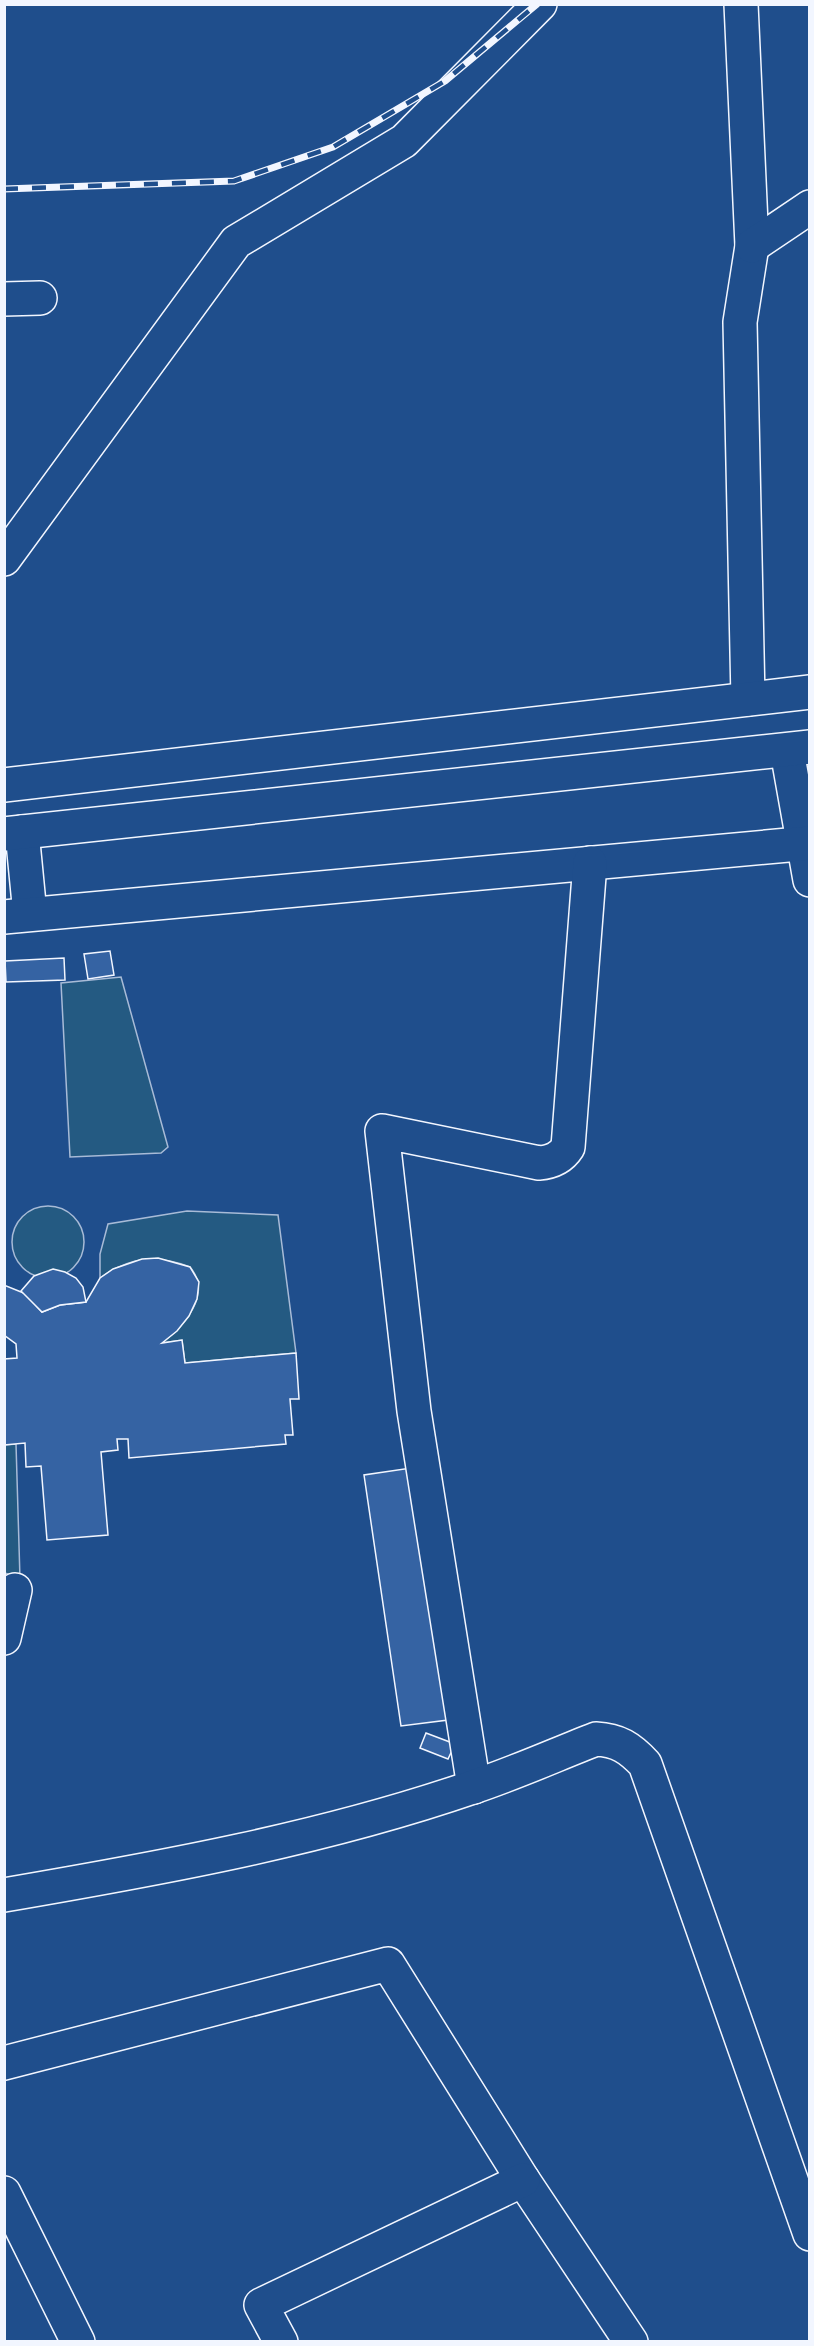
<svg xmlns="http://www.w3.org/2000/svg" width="814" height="2346" font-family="Jost,sans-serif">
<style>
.green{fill:#245a82;stroke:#a8bbd7;stroke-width:1.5}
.building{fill:#3563a3;stroke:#f2f6ff;stroke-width:1.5}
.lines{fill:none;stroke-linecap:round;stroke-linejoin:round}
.minor-casing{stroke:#f2f6ff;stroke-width:36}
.major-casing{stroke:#f2f6ff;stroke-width:36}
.minor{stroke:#1f4e8c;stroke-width:33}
.major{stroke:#1f4e8c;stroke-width:33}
.rail-casing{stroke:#f2f6ff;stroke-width:7}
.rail{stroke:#1f4e8c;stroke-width:4.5;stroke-dasharray:14;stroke-linecap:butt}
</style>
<rect width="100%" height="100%" fill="#1f4e8c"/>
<g class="green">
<path d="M121 977 168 1147 161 1153 70 1157 61 983Z"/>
<circle cx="48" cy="1242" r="36"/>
<path d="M187 1211 278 1215 296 1353 185 1363 182 1340 162 1343C184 1326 213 1294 190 1267 157 1254 129 1257 100 1278V1254L108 1224Z"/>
<path d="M16 1444 20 1579 5 1573V1445Z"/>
</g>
<g class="building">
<path d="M110 951 114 975 88 979 84 954Z"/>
<path d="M64 958 65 980 6 982 5 961Z"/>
<path d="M158 1258 190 1267 199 1282 197 1299 189 1316 177 1331 162 1343 182 1340 185 1363 296 1353 299 1399H290L293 1435H285L286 1444 129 1458 128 1439H117L118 1450 101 1452 108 1535 47 1540 41 1466 26 1467 25 1443 4 1445V1359L17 1358 16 1344 4 1335V1285L26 1294 42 1312 60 1305 86 1302 100 1278 113 1269 142 1259Z"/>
<path d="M53 1269 65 1272 76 1278 83 1287 86 1302 60 1305 42 1312 21 1291 34 1276Z"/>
<path d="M411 1468 448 1720 401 1726 364 1475Z"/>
<path d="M426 1733 455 1744 448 1759 420 1748Z"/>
</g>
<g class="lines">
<defs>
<g id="minor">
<path d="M741 4 752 246 740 322 748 699"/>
<path d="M752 246 810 207"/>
<path d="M4 299 40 298"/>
<path d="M4 559 236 242 404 141 540 4"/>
<path d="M787 751 810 880"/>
<path d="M22 832 30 914"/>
<path d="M4 917 810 843"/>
<path d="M4 1638 15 1590"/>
<path d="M474 1787 414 1411 382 1131 539 1163C552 1162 561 1158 568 1147L590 863"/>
<path d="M4 1895C162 1868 322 1839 473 1787 515 1773 555 1755 596 1739 618 1740 630 1748 645 1764L810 2234"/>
<path d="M4 2063 388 1964 523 2180 631 2342"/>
<path d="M4 2193 78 2342"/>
<path d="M281 2342 261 2305 523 2180"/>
</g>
<g id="major">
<path d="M4 785 810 692"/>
<path d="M4 834 810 747"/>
</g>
</defs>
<use href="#minor" class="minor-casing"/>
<use href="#major" class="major-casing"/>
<use href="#minor" class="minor"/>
<use href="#major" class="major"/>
<defs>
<path id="rail" d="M4 189 234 181 333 147 445 81 537 4"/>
</defs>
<use href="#rail" class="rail-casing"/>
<use href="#rail" class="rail"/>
</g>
<rect width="814" height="2346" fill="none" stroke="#f2f6ff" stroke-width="12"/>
</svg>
